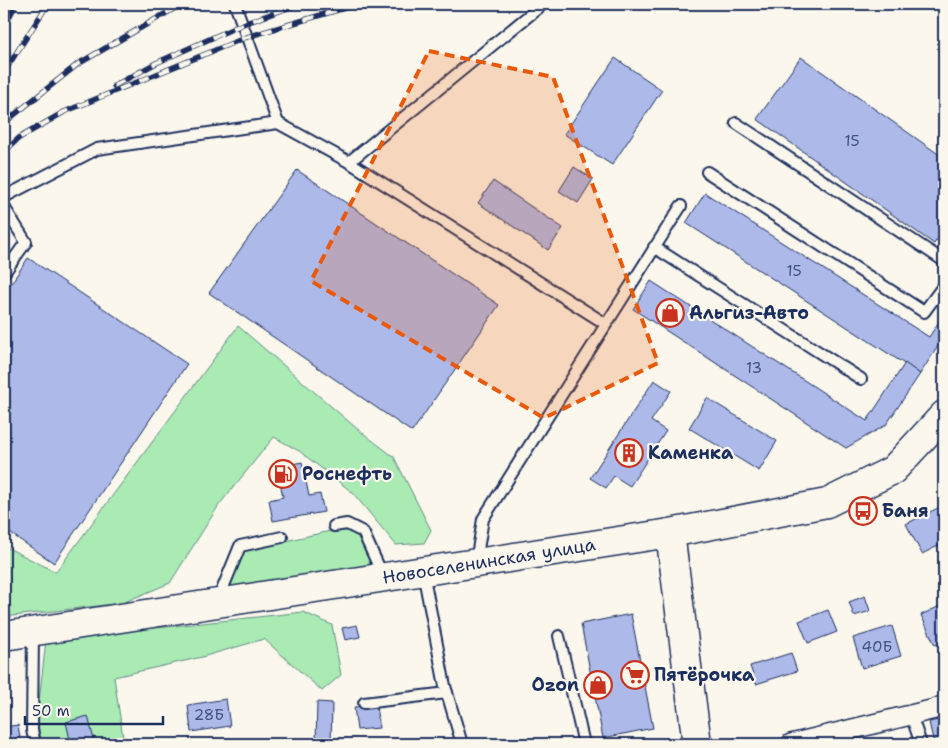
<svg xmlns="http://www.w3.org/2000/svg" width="948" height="748" font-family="'Shantell Sans',sans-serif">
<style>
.green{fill:#aaeab3;stroke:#628c88}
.building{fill:#acb9e9;stroke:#1b2f5e}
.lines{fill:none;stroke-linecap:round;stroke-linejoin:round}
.service-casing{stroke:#1b2f5e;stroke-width:14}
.minor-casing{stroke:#1b2f5e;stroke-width:22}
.secondary-casing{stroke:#1b2f5e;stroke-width:31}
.service{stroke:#fbf7ec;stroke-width:10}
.minor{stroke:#fbf7ec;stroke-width:19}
.secondary{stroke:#fbf7ec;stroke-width:28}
.rail-casing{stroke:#1b2f5e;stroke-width:5.5}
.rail{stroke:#fbf7ec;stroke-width:4;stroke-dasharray:11;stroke-linecap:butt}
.marked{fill:#e8590c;fill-opacity:0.2;stroke:#e8590c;stroke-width:4;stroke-dasharray:10 6;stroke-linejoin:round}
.labels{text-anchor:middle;stroke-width:4.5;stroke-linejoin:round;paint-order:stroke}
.number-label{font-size:15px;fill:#3f5281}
.poi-label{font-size:18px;font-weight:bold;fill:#1b2f5e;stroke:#fbf7ec;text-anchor:start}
.street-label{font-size:18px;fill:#1b2f5e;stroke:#fbf7ec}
</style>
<rect width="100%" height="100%" fill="#fbf7ec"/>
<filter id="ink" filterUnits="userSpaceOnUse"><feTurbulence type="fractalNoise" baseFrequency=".02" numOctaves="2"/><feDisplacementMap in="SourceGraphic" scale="10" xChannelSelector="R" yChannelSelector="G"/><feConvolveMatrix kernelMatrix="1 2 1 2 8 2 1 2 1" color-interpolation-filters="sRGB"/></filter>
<g filter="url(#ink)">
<g class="green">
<path d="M238 326 355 427 394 457 431 530 424 543 396 545 352 492 299 451 274 437 219 505 170 583 122 603 4 617V546L56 572Z"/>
<path d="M344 528 359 536 375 572 223 596 244 550Z"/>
<path d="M303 612 332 625 341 675 322 691 264 639 202 657 114 677 124 744H42L37 719 46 640Z"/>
</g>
<g class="building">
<path d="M104 4H115L112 9Z"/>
<path d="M801 57 944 158V229L934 244 757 119Z"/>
<path d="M615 58 662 90 612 165 564 134Z"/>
<path d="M574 167 593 179 578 203 559 191Z"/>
<path d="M297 170 499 305 412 432 209 293Z"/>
<path d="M493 181 563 228 548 250 478 203Z"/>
<path d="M705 193 929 337 940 320 944 322V337L920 374 686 223Z"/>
<path d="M28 258 187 364 54 563 4 529V294Z"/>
<path d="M651 281 867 421 905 363 920 374 886 425 846 448 633 309Z"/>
<path d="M654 380 671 391 651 421 666 431 630 486 614 476 606 488 590 478Z"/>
<path d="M707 398 777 441 759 471 689 428Z"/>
<path d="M302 462 309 496 320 494 324 512 273 521 269 500 283 497 277 467Z"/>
<path d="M940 507 944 515V543L922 554 906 524Z"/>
<path d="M865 596 870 611 854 616 849 602Z"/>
<path d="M944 604V641L935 645 921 615Z"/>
<path d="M828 610 837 632 808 643 799 621Z"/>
<path d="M631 614 653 728 603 738 581 624Z"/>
<path d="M357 625 360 637 345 640 342 628Z"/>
<path d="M892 626 901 656 862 668 853 638Z"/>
<path d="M791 653 797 671 756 684 750 666Z"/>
<path d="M226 699 230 726 191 732 188 705Z"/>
<path d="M317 702 332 703 331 744H316Z"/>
<path d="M376 705 379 728 357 730 354 707Z"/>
<path d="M88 716 95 744H71L66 722Z"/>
<path d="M944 719V744H934L929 722Z"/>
<path d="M18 725 21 744H4V727Z"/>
<path d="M868 740 869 744H848Z"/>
</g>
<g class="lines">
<defs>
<g id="service">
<path d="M278 123 349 162 543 4"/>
<path d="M736 123 944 261"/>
<path d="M349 162 606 324"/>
<path d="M707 172 924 312 944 285"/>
<path d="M4 197 97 149 278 123 235 4"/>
<path d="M4 207 26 242 4 273"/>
<path d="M654 247 861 379"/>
<path d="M334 526 347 524 363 532 383 576"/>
<path d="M476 562 483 519 681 206"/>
<path d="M423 572 445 686 462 744"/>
<path d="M218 600 240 546 282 537"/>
<path d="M33 633 32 730 35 744"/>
<path d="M559 636 584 744"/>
<path d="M364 703 447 693"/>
<path d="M911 715 921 744"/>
</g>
<path id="minor" d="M791 744 935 709 944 705"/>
<g id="secondary">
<path d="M670 533 697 744"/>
<path d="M4 636 670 533 827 503 893 470 944 415"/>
</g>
</defs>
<use href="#service" class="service-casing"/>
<use href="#minor" class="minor-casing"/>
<use href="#secondary" class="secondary-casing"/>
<use href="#service" class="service"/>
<use href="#minor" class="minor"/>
<use href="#secondary" class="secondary"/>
<defs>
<g id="rail">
<path d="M4 27 16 4"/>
<path d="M4 72 48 4"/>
<path d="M114 86 156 63 243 24 299 4"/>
<path d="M4 125 9 119 78 64 182 4"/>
<path d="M4 152 19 138 64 112 247 37 358 4"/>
</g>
</defs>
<use href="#rail" class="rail-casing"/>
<use href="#rail" class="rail"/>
</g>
</g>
<path class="marked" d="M429 51 553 77 658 363 544 418 311 281Z"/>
<defs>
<symbol id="shop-ring" viewBox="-11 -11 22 22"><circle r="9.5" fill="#fbf7ec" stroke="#c8321e" stroke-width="1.5"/><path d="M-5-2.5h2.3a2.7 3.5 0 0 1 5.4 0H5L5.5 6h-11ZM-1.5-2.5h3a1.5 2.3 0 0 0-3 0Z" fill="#c8321e"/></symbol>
<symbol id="building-ring" viewBox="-11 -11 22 22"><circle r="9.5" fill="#fbf7ec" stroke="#c8321e" stroke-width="1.5"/><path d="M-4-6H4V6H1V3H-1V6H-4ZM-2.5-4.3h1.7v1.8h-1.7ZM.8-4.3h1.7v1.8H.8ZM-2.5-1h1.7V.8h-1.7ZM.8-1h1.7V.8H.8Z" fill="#c8321e"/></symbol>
<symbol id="fuel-ring" viewBox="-11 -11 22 22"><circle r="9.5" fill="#fbf7ec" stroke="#c8321e" stroke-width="1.5"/><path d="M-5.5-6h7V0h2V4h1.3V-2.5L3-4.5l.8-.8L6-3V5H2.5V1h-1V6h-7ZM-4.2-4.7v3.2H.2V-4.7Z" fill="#c8321e"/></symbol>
<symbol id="bus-ring" viewBox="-11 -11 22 22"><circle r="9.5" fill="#fbf7ec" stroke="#c8321e" stroke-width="1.5"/><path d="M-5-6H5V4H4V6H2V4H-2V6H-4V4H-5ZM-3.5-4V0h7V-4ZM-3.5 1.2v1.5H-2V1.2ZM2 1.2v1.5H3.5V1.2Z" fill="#c8321e"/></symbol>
<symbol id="supermarket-ring" viewBox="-11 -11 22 22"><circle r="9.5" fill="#fbf7ec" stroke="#c8321e" stroke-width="1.5"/><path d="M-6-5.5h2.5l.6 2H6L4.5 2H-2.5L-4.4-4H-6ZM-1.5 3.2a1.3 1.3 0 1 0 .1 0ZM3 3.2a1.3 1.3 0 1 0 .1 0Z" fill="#c8321e"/></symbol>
</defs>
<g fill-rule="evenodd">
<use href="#shop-ring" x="654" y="297" width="32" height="32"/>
<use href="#building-ring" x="613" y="437" width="32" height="32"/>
<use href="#fuel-ring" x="267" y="458" width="32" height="32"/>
<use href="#bus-ring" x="847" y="495" width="32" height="32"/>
<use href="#supermarket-ring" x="619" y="659" width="32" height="32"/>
<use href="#shop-ring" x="582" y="669" width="32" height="32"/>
</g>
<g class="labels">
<g class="number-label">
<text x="852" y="146">15</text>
<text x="794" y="276">15</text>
<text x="754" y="373">13</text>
<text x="877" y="652">40Б</text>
<text x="209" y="720">28Б</text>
</g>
<g class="poi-label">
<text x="689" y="319">Альгиз-Авто</text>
<text x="648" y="459">Каменка</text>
<text x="302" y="480">Роснефть</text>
<text x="882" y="517">Баня</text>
<text x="654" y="681">Пятёрочка</text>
<text x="579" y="691" text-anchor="end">Ozon</text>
</g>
<g class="street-label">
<text transform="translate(489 561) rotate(-9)" y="6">Новоселенинская улица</text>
</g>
</g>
<rect width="948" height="748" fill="none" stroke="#fbf7ec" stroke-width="20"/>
<rect x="10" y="10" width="928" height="728" fill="none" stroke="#1b2f5e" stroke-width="2" filter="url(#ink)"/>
<path d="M25 716v8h138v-8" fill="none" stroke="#1b2f5e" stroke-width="2.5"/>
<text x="32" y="716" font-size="15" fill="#1b2f5e" stroke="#fbf7ec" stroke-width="4" paint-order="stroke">50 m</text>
</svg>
